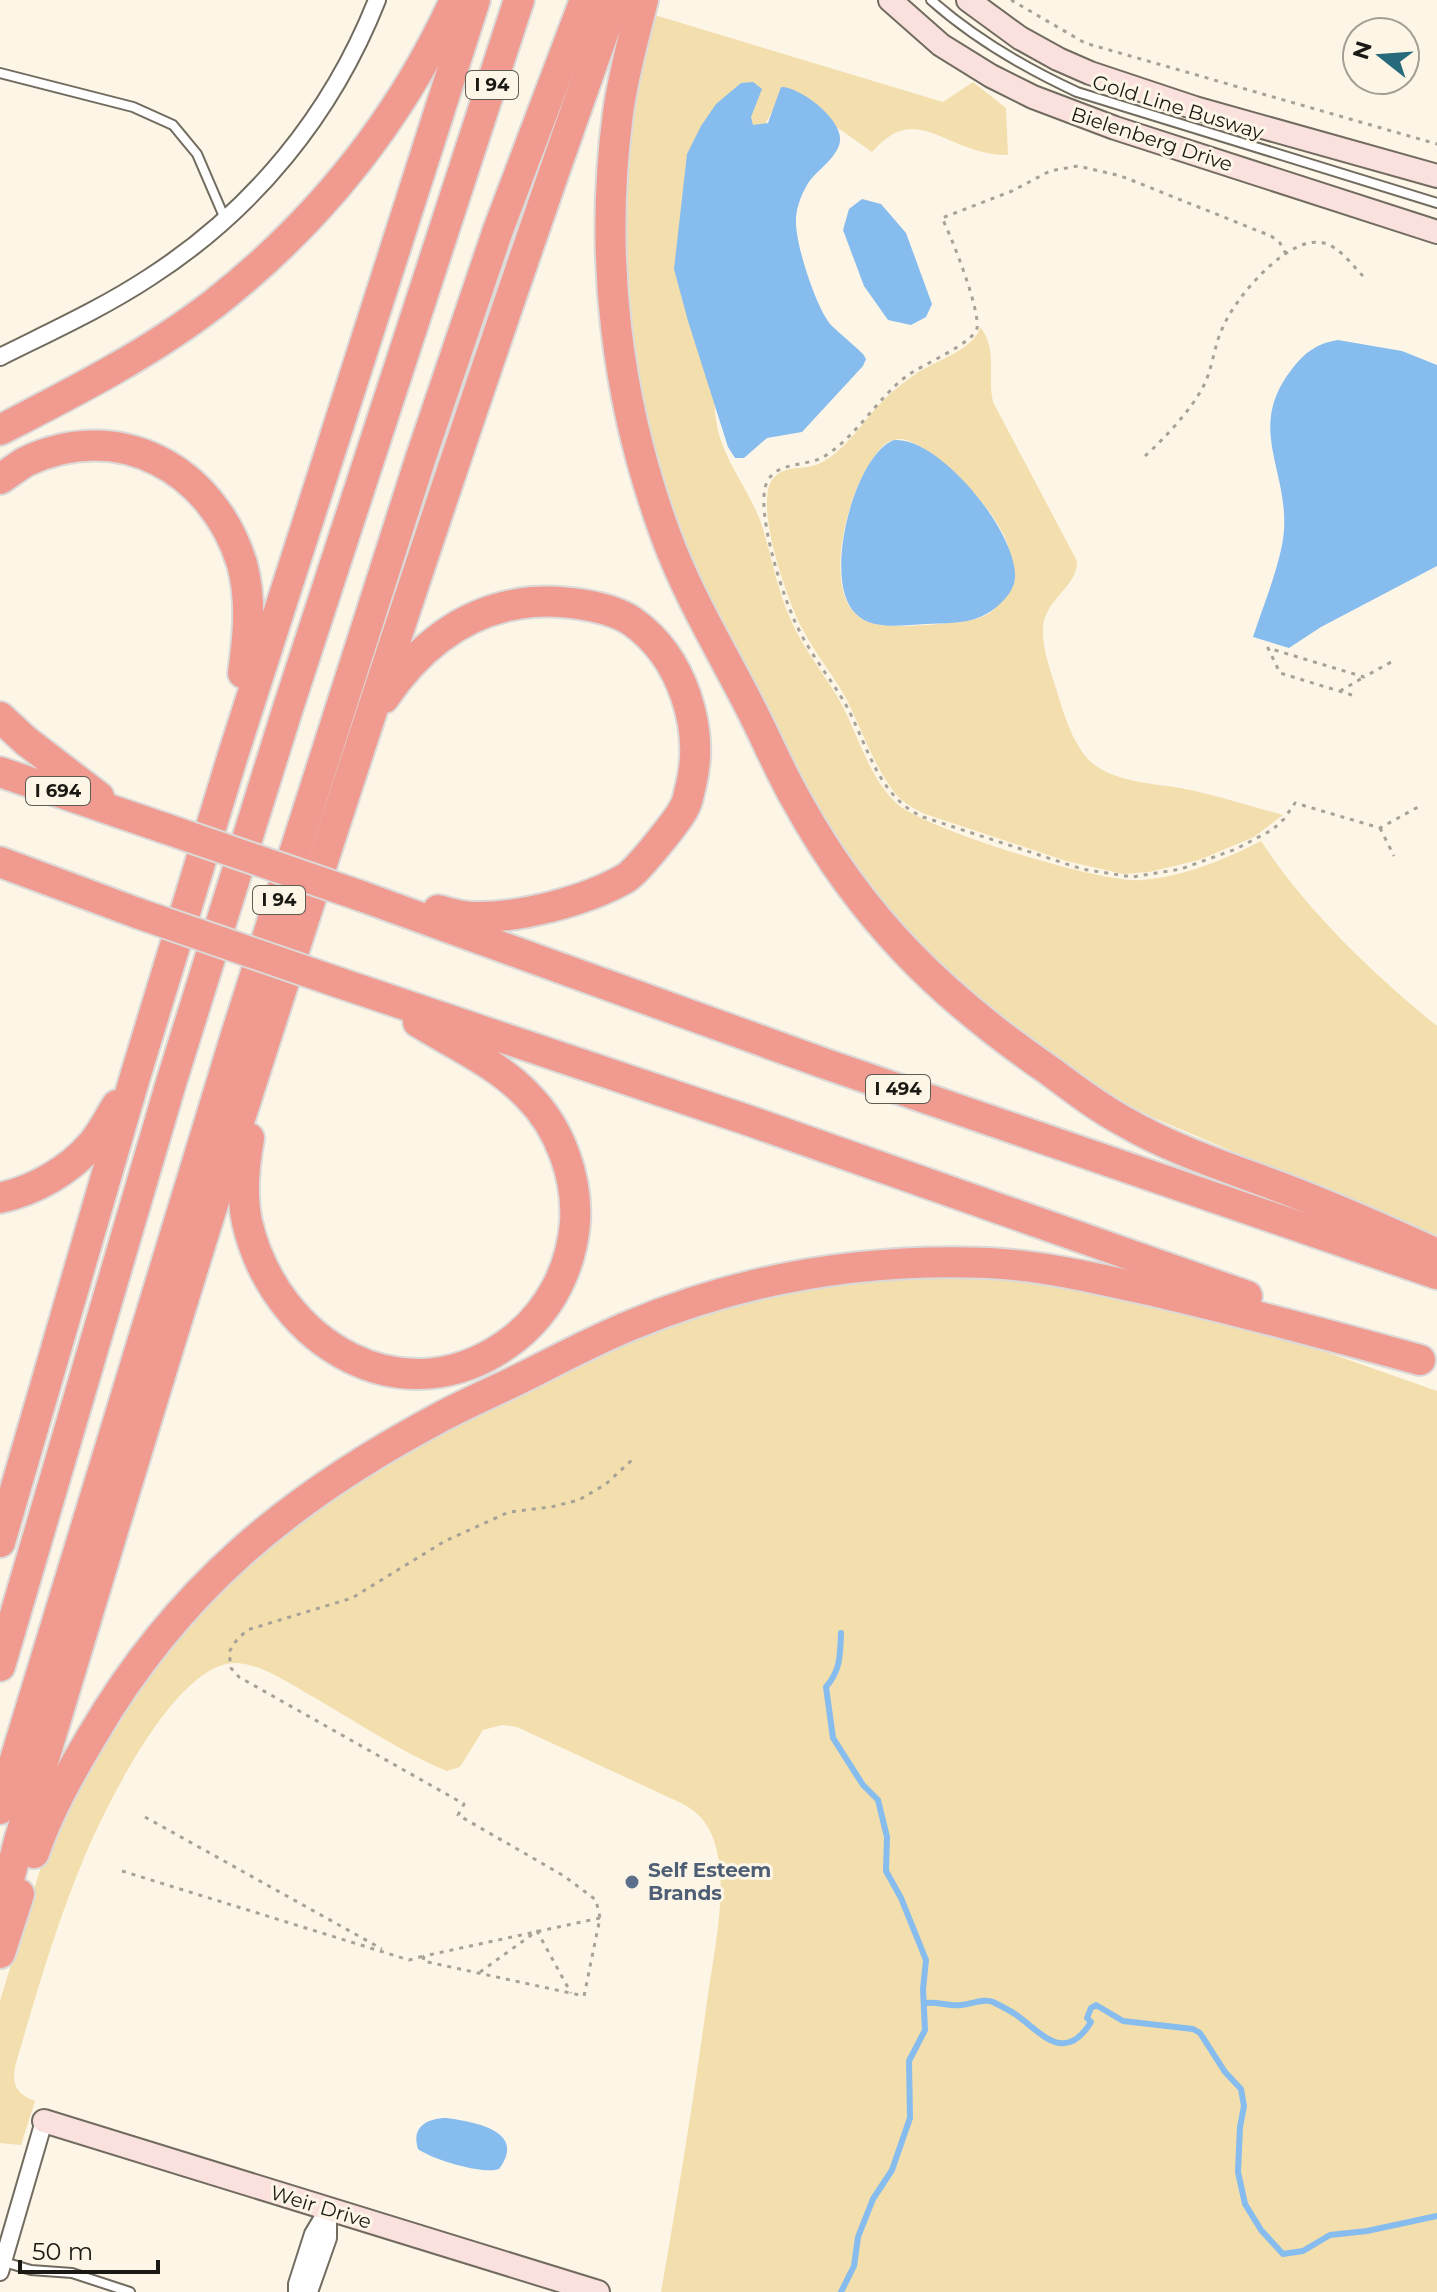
<svg xmlns="http://www.w3.org/2000/svg" width="1437" height="2292" font-family="Montserrat,sans-serif">
<style>
.green{fill:#f3deae;fill-rule:evenodd}
.water{fill:#87bcee}
.lines{fill:none;stroke-linecap:round;stroke-linejoin:round}
.stream{stroke:#87bcee;stroke-width:6}
.lane-casing{stroke:#716c5f;stroke-width:12}
.street-casing{stroke:#716c5f;stroke-width:20}
.secondary-casing{stroke:#716c5f;stroke-width:26}
.highway-casing{stroke:#dbdad9;stroke-width:34}
.path{stroke:#a7a297;stroke-width:3;stroke-dasharray:4 6;stroke-linecap:butt}
.lane{stroke:#fff;stroke-width:8}
.street{stroke:#fff;stroke-width:16}
.secondary{stroke:#fbe1de;stroke-width:22}
.highway{stroke:#f19b90;stroke-width:30}
.highway-bridge-casing{stroke:#dbdad9;stroke-width:34;stroke-linecap:butt}
.highway-bridge{stroke:#f19b90;stroke-width:30}
.service-dot{fill:#5c6f8a;stroke:#fdf6e7;stroke-width:3}
.labels{text-anchor:middle;stroke-width:6;stroke-linejoin:round;paint-order:stroke}
.shield{fill:#fdf6e7;stroke:#5f5b53;stroke-width:2}
.shield-label{font-size:18px;font-weight:bold;fill:#1b1914}
.street-label{font-size:20px;fill:#1b1914;stroke:#fdf6e7}
.service-label{font-size:20px;font-weight:bold;fill:#4e5e75;stroke:#fdf6e7;text-anchor:start}
</style>
<rect width="100%" height="100%" fill="#fdf6e7"/>
<g class="green">
<path d="M648 13 943 102 973 82 1006 108 1008 155C993 155 979 152 964 146 926 131 906 114 872 152L825 119 773 110 760 133 716 366C715 384 713 403 716 420 721 457 747 486 760 520 771 552 776 587 790 618 803 650 827 676 843 707 859 738 869 776 895 802 920 828 1102 884 1141 880 1183 877 1224 860 1261 841 1307 911 1372 973 1437 1026V1239L1152 1117 1100 1090 1019 1036 915 943 861 878 812 804 680 542 631 382 620 176Z"/>
<path d="M980 327C998 348 987 376 993 402L1077 561C1078 587 1044 599 1043 629 1042 651 1052 674 1058 695 1065 717 1073 744 1090 761 1115 785 1163 783 1195 791 1224 798 1254 807 1283 815L1254 837 1199 860 1149 872 1123 874 1066 861 925 814C912 808 900 801 892 789 873 763 862 731 848 702 835 677 816 655 803 630 788 603 754 507 772 480 782 465 802 470 816 465 844 454 861 423 882 402 891 392 903 383 914 375 932 362 976 349 980 327ZM902 439C935 445 1004 517 1009 550 1010 556 997 604 994 609 987 618 970 620 960 622 937 624 884 631 864 620 815 594 852 472 885 444 890 440 897 439 902 439Z"/>
<path d="M868 1276 1026 1277 1261 1329 1437 1391V2292H661C678 2195 694 2098 707 2001 713 1958 725 1904 719 1861 714 1833 706 1816 681 1803L517 1727 502 1725 483 1730 460 1767 447 1771C402 1753 351 1718 308 1694 287 1682 261 1664 236 1663 176 1661 104 1810 84 1858 56 1925 35 1997 15 2067 12 2086 17 2094 35 2101L21 2145 0 2143V2001L51 1834 109 1726 200 1607 330 1494 568 1364 723 1303Z"/>
</g>
<g class="water">
<path d="M753 82 762 89 751 117 753 125 768 123 781 87C801 87 843 120 840 141 838 158 815 171 807 185 801 195 796 209 796 220 795 243 816 308 831 325 841 335 853 344 863 354L866 359 863 366 802 432 767 438 744 458H735L728 447 688 321 674 269 687 154 701 126 716 104 741 83Z"/>
<path d="M862 199 881 204 906 233 932 304 926 317 911 325 888 320 864 286 843 230 849 209Z"/>
<path d="M1338 340 1402 351 1437 365V566L1321 627 1289 648 1253 637C1263 606 1282 561 1284 530 1288 468 1246 428 1292 369 1304 353 1317 343 1338 340Z"/>
<path d="M894 440C939 436 1018 533 1015 578 1014 594 995 611 980 617 964 624 944 623 926 624 904 625 873 631 856 614 821 582 854 455 894 440Z"/>
<path d="M447 2118C473 2122 528 2130 499 2169 483 2175 431 2159 418 2149 411 2127 427 2118 447 2118Z"/>
</g>
<g class="lines">
<g class="stream">
<path d="M841 1633C840 1654 841 1670 826 1687L833 1738 863 1785 878 1800 887 1837 886 1871 901 1898 926 1960 923 1989 925 2030 909 2061 910 2118 892 2170 873 2199 858 2237 854 2266 841 2292"/>
<path d="M925 2003C937 2001 950 2007 962 2005 972 2004 984 1998 993 2002 999 2005 1009 2010 1015 2014 1040 2031 1064 2066 1091 2022L1087 2018 1091 2008 1096 2005 1123 2021 1193 2029 1200 2033 1225 2072 1241 2089 1244 2106 1240 2127 1238 2172 1245 2204 1261 2230 1283 2254 1303 2251 1330 2235 1367 2231 1437 2216"/>
</g>
<defs>
<g id="lane">
<path d="M931 0C975 39 1023 67 1077 92L1437 203"/>
<path d="M0 73 133 107 173 125 197 154 225 219"/>
<path d="M4 2262 31 2270 72 2273 130 2292"/>
</g>
<g id="street">
<path d="M0 357C50 332 103 308 150 277 254 210 332 114 377 0"/>
<path d="M0 2272 44 2121"/>
<path d="M297 2292V2284L313 2234 328 2209"/>
<path d="M309 2292 328 2238V2210"/>
</g>
<g id="secondary">
<path d="M890 0 941 45 991 76 1033 97 1115 128 1437 232"/>
<path d="M968 0 1020 38 1058 59 1090 73 1195 108 1437 176"/>
<path d="M44 2121 598 2292"/>
</g>
<g id="highway">
<path d="M643 0C634 37 623 75 618 113 599 256 616 401 666 536 688 596 721 650 750 707 766 738 780 772 798 803 862 919 942 997 1050 1071 1074 1089 1099 1108 1125 1122 1175 1151 1232 1169 1285 1189 1337 1209 1387 1231 1437 1254"/>
<path d="M0 430C74 392 149 354 215 303 319 221 400 120 455 0"/>
<path d="M0 479C8 474 17 467 25 462 119 417 213 469 242 564 252 601 248 637 243 673"/>
<path d="M384 698C420 645 468 608 532 602 561 600 609 605 633 622 682 657 705 728 691 785 689 792 688 802 684 808 679 819 635 874 626 878 586 901 520 918 474 917 462 917 450 913 438 910"/>
<path d="M0 717 26 741 99 797"/>
<path d="M0 772 164 828"/>
<path d="M0 862 137 913"/>
<path d="M361 896 823 1063 1437 1274"/>
<path d="M337 982 753 1122 1247 1296"/>
<path d="M249 1138C244 1166 241 1194 247 1222 275 1344 406 1424 515 1338 550 1310 571 1269 575 1223 578 1178 560 1128 528 1096 498 1064 455 1045 418 1022"/>
<path d="M0 1198C35 1190 69 1171 93 1143 102 1132 109 1118 117 1105"/>
<path d="M0 1542 135 1077 233 755 475 0"/>
<path d="M0 1666 171 1083 288 708 519 0"/>
<path d="M0 1809 236 1035 420 460 498 230 585 0"/>
<path d="M34 1853C48 1812 70 1773 92 1736 177 1590 289 1498 437 1419 461 1406 486 1395 511 1383 550 1364 588 1343 629 1326 743 1278 866 1258 989 1263 1049 1266 1108 1281 1166 1294 1252 1314 1336 1337 1420 1360"/>
<path d="M0 1914 19 1841C87 1618 153 1394 223 1172 348 779 476 388 615 0"/>
<path d="M0 1953 19 1894"/>
</g>
</defs>
<use href="#lane" class="lane-casing"/>
<use href="#street" class="street-casing"/>
<use href="#secondary" class="secondary-casing"/>
<use href="#highway" class="highway-casing"/>
<g class="path">
<path d="M1011 0 1085 43 1437 144"/>
<path d="M1286 254 1280 243 1271 236 1121 176 1078 166 1050 171 1012 191 942 218C952 238 980 309 977 328 974 343 922 365 908 375 877 398 858 435 825 456 807 467 777 461 767 482 754 509 784 601 798 628 811 655 831 679 846 705 868 746 878 797 923 817L1082 869 1132 877 1181 869 1236 849 1272 830 1284 819 1295 803 1380 828 1418 807"/>
<path d="M1145 456C1165 438 1192 409 1204 385 1213 367 1214 345 1223 327 1235 298 1291 230 1327 244 1341 249 1353 266 1363 276"/>
<path d="M1340 691 1364 677"/>
<path d="M1352 695 1280 673 1268 648 1364 677 1393 661"/>
<path d="M1380 828 1394 856"/>
<path d="M145 1817 382 1949"/>
<path d="M122 1871 409 1960 424 1956"/>
<path d="M600 1918 424 1956 423 1961 584 1996 600 1918 596 1900 564 1876 458 1815 464 1804 239 1677 231 1668 229 1652 236 1641 247 1630 352 1598 445 1541 509 1512 551 1507 579 1500 606 1484 633 1459"/>
<path d="M480 1972 537 1931 571 1993"/>
</g>
<use href="#lane" class="lane"/>
<use href="#street" class="street"/>
<use href="#secondary" class="secondary"/>
<use href="#highway" class="highway"/>
<defs>
<g id="highway-bridge">
<path d="M164 828 361 896"/>
<path d="M137 913 337 982"/>
</g>
</defs>
<use href="#highway-bridge" class="highway-bridge-casing"/>
<use href="#highway-bridge" class="highway-bridge"/>
</g>
<circle class="service-dot" cx="632" cy="1882" r="8"/>
<g class="labels">
<g class="shield">
<rect x="466" y="71" width="52" height="28" rx="6"/>
<rect x="26" y="777" width="64" height="28" rx="6"/>
<rect x="253" y="886" width="52" height="28" rx="6"/>
<rect x="866" y="1075" width="64" height="28" rx="6"/>
</g>
<g class="shield-label">
<text x="492" y="91">I 94</text>
<text x="58" y="797">I 694</text>
<text x="279" y="906">I 94</text>
<text x="898" y="1095">I 494</text>
</g>
<g class="street-label">
<text transform="translate(1178 107) rotate(17)" y="7">Gold Line Busway</text>
<text transform="translate(1152 139) rotate(18)" y="7">Bielenberg Drive</text>
<text transform="translate(321 2207) rotate(17)" y="7">Weir Drive</text>
</g>
<g class="service-label">
<text x="648" y="1877">Self Esteem<tspan x="648" dy="23">Brands</tspan></text>
</g>
</g>
<g transform="translate(1381 56) rotate(287)"><circle r="38" fill="#fdf6e7" stroke="#a39e93" stroke-width="2"/>
<path d="M0-6L14 30L0 20L-14 30Z" fill="#266a7b"/>
<text y="-12" font-size="22" font-weight="bold" text-anchor="middle" fill="#1b1914">N</text>
</g>
<path d="M20 2260v12h138v-12" fill="none" stroke="#1b1914" stroke-width="4"/>
<text x="32" y="2260" font-size="24" fill="#1b1914" stroke="#fdf6e7" stroke-width="6" paint-order="stroke">50 m</text>
</svg>
